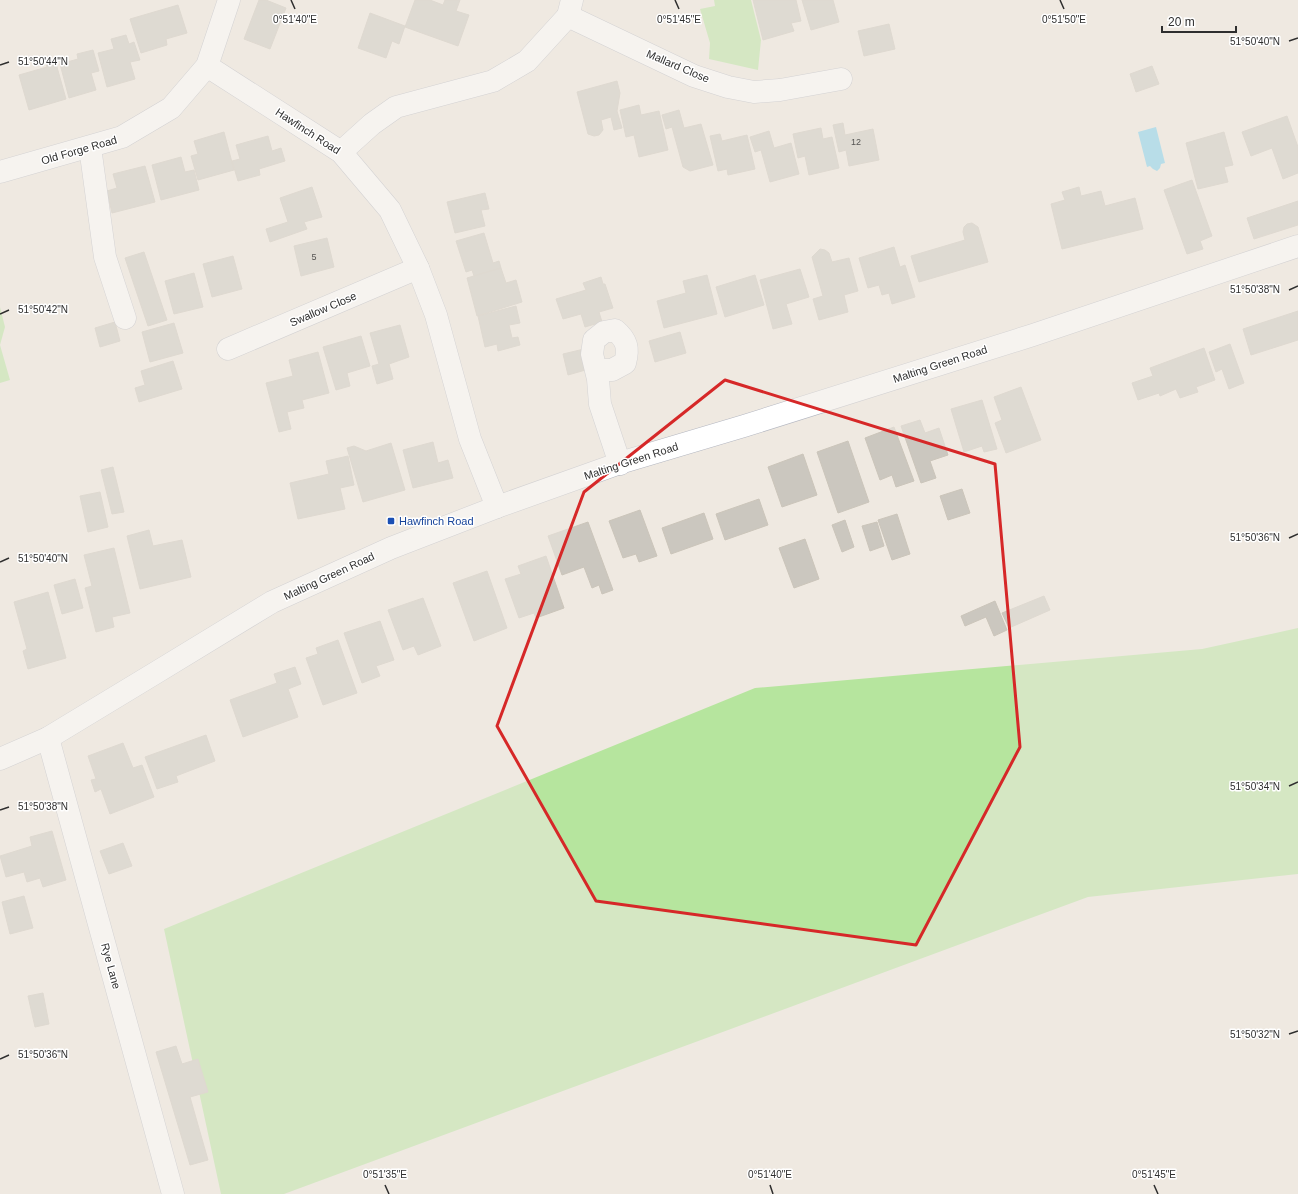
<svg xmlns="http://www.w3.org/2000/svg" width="1298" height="1194" font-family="Helvetica,sans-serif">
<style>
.green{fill:#b6e59e}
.water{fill:#75cff0}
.building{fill:#cbc7bf;stroke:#cbc5ba}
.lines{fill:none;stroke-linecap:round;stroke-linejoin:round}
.minor-casing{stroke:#b4b7c1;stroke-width:23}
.minor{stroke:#fff;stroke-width:22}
.marked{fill:none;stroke:#d62828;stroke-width:3;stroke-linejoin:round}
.ticks{fill:none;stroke:#2e2e2e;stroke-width:1.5}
.transit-dot{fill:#1a4fb4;stroke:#fff;stroke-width:1.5}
.labels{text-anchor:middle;stroke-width:3;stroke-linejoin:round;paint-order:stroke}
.number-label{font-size:9px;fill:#555452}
.street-label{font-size:11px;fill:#2e2e2e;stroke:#fff}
.transit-label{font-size:11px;fill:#164399;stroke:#fff;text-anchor:start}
.ticks-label{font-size:10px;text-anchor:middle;fill:#2e2e2e;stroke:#fff;stroke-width:3;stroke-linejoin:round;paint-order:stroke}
</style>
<rect width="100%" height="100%" fill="#efe9e1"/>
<g class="green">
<path d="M714 0H751L761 40 758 70 709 59 710 43 700 9 715 6Z"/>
<path d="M0 307 5 327 0 345Z"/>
<path d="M0 345 10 380 0 383Z"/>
<path d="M1298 628V874L1088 897 284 1194H221L164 929 755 688 1202 649Z"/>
</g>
<path class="water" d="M1156 127 1165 163 1161 164 1160 168 1157 171 1153 169 1150 166 1147 167 1138 132Z"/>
<g class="building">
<path d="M259 0H266L286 8 270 49 244 39Z"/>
<path d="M415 0H430L443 5 445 0H460L456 11 469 15 458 46 405 27Z"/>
<path d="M753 0H796L801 21 791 23 794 31 763 40Z"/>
<path d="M802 0H833L839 22 811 30Z"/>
<path d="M178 5 187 33 166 39 167 45 141 53 130 19Z"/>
<path d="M370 13 405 26 399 44 392 41 386 58 358 48Z"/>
<path d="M889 24 895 49 864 56 858 31Z"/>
<path d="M126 35 129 44 134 42 140 60 130 62 135 79 107 87 98 53 114 49 111 39Z"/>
<path d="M93 50 99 71 91 73 96 90 69 98 60 64 78 59 77 54Z"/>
<path d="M55 60 66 99 29 110 19 75 47 67 46 63Z"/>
<path d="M1152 66 1159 84 1136 92 1130 74Z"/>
<path d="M617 81 620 93 617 111 622 128 614 130 611 117 601 120 603 130 599 135 594 136 588 134 577 92Z"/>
<path d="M639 105 641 115 659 111 668 150 639 157 634 135 626 137 620 110Z"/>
<path d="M679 110 684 128 701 124 713 165 690 171 683 167 672 127 666 129 662 115Z"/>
<path d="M1287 116 1298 147V173L1283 179 1272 148 1251 156 1242 132Z"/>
<path d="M843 123 845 135 873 129 879 160 849 166 846 150 839 152 833 125Z"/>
<path d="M821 128 823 139 832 137 839 168 809 175 805 156 798 158 793 134Z"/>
<path d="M769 131 774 148 791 143 799 174 770 182 761 150 755 152 750 137Z"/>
<path d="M224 132 234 170 198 180 191 156 198 154 194 141Z"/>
<path d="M1224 132 1233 165 1224 167 1228 182 1198 189 1186 143Z"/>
<path d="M720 134 722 141 747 135 755 169 728 175 727 169 718 171 710 136Z"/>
<path d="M268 136 272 151 281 148 285 161 259 169 260 175 238 181 232 161 240 159 236 145Z"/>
<path d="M181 157 185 172 194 170 199 190 161 200 152 165Z"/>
<path d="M145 166 155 202 112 213 107 191 117 188 113 174Z"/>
<path d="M1192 180 1212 236 1200 241 1203 249 1187 254 1164 190Z"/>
<path d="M312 187 322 217 304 222 307 229 270 242 266 229 288 222 280 198Z"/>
<path d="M1079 187 1081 196 1101 191 1105 206 1135 198 1143 229 1062 249 1051 204 1065 200 1062 192Z"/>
<path d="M485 193 489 209 481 210 485 226 455 233 447 202Z"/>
<path d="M1298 201V225L1254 239 1247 218Z"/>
<path d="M972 223 978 227 988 262 919 282 911 256 965 240 963 232 964 227 967 224Z"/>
<path d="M484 233 493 263 499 261 501 268 474 276 472 270 466 272 456 241Z"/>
<path d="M327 238 334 267 301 276 294 246Z"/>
<path d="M894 247 900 267 905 265 915 297 892 304 889 293 882 295 879 285 868 288 859 258Z"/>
<path d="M820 249 825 250 829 253 832 262 849 258 858 291 844 295 848 312 819 320 813 299 823 296 812 257Z"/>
<path d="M144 252 167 320 148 326 125 258Z"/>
<path d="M233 256 242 289 212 297 203 264Z"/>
<path d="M501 268 506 283 516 280 522 302 477 316 467 278Z"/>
<path d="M800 269 809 297 786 304 792 324 773 329 760 280Z"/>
<path d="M194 273 203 307 174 314 165 281Z"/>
<path d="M707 275 717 314 664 328 657 301 686 293 683 281Z"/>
<path d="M755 275 764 305 725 317 716 287Z"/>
<path d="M601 277 603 284H605L613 308 599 312 602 322 585 327 581 314 563 319 556 299 586 290 583 283Z"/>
<path d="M516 306 520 323 509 325 512 338 518 337 520 345 498 351 497 344 485 347 478 316Z"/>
<path d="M1298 311V340L1251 355 1243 329Z"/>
<path d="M115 322 120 341 100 347 95 328Z"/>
<path d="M174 323 183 353 150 362 142 332Z"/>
<path d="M400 325 409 357 389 364 393 379 377 384 372 366 379 364 370 333Z"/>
<path d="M680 332 686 353 655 362 649 341Z"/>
<path d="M361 336 370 366 347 373 350 386 336 390 323 347Z"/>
<path d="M1230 344 1244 383 1229 389 1222 369 1216 372 1209 352Z"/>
<path d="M1204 348 1215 380 1196 387 1198 392 1180 398 1176 389 1160 396 1159 393 1138 400 1132 383 1153 376 1150 368Z"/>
<path d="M584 349 589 369 568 375 563 354Z"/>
<path d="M318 352 329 393 302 400 304 408 287 412 291 429 279 432 266 383 293 376 289 360Z"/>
<path d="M173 361 182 389 139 402 135 388 145 385 141 371Z"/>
<path d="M1021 387 1041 440 1006 453 995 423 1002 420 994 397Z"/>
<path d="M982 400 997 449 984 452 982 446 964 452 951 409Z"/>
<path d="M920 420 925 433 939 428 948 455 930 461 936 478 921 483 901 426Z"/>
<path d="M894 427 914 481 896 487 892 475 880 480 865 438Z"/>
<path d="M848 441 869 502 838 513 817 452Z"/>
<path d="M433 442 438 463 448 460 453 478 413 488 403 450Z"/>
<path d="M391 443 405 490 363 502 347 448 354 446 366 451Z"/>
<path d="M803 454 817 495 782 507 768 467Z"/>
<path d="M348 456 354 485 340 488 345 509 298 519 290 483 329 474 326 461Z"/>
<path d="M113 467 124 512 112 514 101 470Z"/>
<path d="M962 489 970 513 948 520 940 496Z"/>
<path d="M100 492 108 527 88 532 80 496Z"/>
<path d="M759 499 768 525 725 540 716 514Z"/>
<path d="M640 510 657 556 639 562 636 554 623 558 609 521Z"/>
<path d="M704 513 713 539 671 554 662 528Z"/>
<path d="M897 514 910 554 892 560 878 520Z"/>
<path d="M845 520 854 547 842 552 832 525Z"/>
<path d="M588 522 613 590 602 594 599 585 592 588 584 567 562 575 548 536Z"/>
<path d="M877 522 884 546 870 551 862 526Z"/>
<path d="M149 530 153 546 182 540 191 577 140 589 127 536Z"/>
<path d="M805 539 819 579 794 588 779 548Z"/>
<path d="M114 548 130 613 112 617 114 627 96 632 85 588 92 586 84 555Z"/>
<path d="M546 556 564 608 536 618 534 613 519 618 505 579 521 574 518 566Z"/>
<path d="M487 571 507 628 474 641 453 583Z"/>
<path d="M75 579 83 608 62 614 54 585Z"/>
<path d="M48 592 66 658 28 669 23 651 27 649 14 602Z"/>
<path d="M1044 596 1050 610 1009 628 1002 613Z"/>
<path d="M423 598 441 646 418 655 414 646 403 650 388 610Z"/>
<path d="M995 601 1007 630 994 636 986 617 965 626 961 616Z"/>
<path d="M380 621 394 660 376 666 380 676 362 683 344 633Z"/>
<path d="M338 640 357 693 323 705 306 658 318 654 316 648Z"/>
<path d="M295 667 301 684 288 689 298 717 243 737 230 700 277 683 274 674Z"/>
<path d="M206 735 215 761 176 776 178 782 157 789 145 757Z"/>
<path d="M123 743 133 768 142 765 154 797 110 814 101 789 95 792 91 780 96 779 88 756Z"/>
<path d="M52 831 66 880 43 887 40 878 27 882 24 872 6 877 0 856 32 846 30 837Z"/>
<path d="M123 843 132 866 109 874 100 851Z"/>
<path d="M24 896 33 928 10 934 2 902Z"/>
<path d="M43 993 49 1024 35 1027 28 996Z"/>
<path d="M176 1046 182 1064 198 1059 208 1092 190 1097 208 1160 190 1165 156 1052Z"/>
</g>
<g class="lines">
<defs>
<g id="minor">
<path d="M568 16 694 76 728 87 754 92 780 90 841 79"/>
<path d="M207 66 341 152 390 210 418 268 436 315 470 439 497 507"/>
<path d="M90 147 105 257 125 318"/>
<path d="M341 152 372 124 396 107 493 81 527 61 568 16 572 0"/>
<path d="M0 172 122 137 171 108 207 66 229 0"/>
<path d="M228 349 418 268"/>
<path d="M596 370H612L625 363C629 348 627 340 615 330L604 332 594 340 592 354 598 379 600 404 620 464"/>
<path d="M48 738 173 1194"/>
<path d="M0 759 48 738 157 672 272 602 391 548 497 507 623 462 744 426 1033 335 1298 246"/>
</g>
</defs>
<use href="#minor" class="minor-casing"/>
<use href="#minor" class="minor"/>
</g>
<path d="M0 0H1298V1194H0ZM725 380 995 464 1020 747 916 945 596 901 497 726 584 492Z" fill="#efe9e1" fill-opacity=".55" fill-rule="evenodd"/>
<path class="marked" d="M725 380 995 464 1020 747 916 945 596 901 497 726 584 492Z"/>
<path class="ticks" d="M291 0 295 9M675 0 679 9M1060 0 1064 9M1289 41 1298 38M0 65 9 62M1289 290 1298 286M0 314 9 310M1289 538 1298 534M0 562 9 558M1289 786 1298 782M0 810 9 807M1289 1034 1298 1031M0 1059 9 1055M385 1185 389 1194M770 1185 773 1194M1154 1185 1158 1194"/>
<rect class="transit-dot" x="387" y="517" width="8" height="8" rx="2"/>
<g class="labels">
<g class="number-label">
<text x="856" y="145">12</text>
<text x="314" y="260">5</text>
</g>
<g class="street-label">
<text transform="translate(678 66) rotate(23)" y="4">Mallard Close</text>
<text transform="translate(308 131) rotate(33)" y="4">Hawfinch Road</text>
<text transform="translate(79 150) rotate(-16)" y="4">Old Forge Road</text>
<text transform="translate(323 309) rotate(-23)" y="4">Swallow Close</text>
<text transform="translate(940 364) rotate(-18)" y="4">Malting Green Road</text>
<text transform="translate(631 461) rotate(-18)" y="4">Malting Green Road</text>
<text transform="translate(329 576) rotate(-25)" y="4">Malting Green Road</text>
<text transform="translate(111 966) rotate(75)" y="4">Rye Lane</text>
</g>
<g class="transit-label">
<text x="399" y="525">Hawfinch Road</text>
</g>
</g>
<g class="ticks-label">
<text x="295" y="23">0°51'40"E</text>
<text x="679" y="23">0°51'45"E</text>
<text x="1064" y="23">0°51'50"E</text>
<text x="1255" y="45">51°50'40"N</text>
<text x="43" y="65">51°50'44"N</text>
<text x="1255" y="293">51°50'38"N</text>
<text x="43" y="313">51°50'42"N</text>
<text x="1255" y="541">51°50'36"N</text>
<text x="43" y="562">51°50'40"N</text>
<text x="1255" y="790">51°50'34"N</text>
<text x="43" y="810">51°50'38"N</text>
<text x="1255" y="1038">51°50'32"N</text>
<text x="43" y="1058">51°50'36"N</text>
<text x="385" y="1178">0°51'35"E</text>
<text x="770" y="1178">0°51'40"E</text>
<text x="1154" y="1178">0°51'45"E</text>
</g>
<path d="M1162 26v6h74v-6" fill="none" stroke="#2e2e2e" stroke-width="2"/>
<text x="1168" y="26" font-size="12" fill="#2e2e2e" stroke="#ffffff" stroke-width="3" paint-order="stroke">20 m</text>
</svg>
